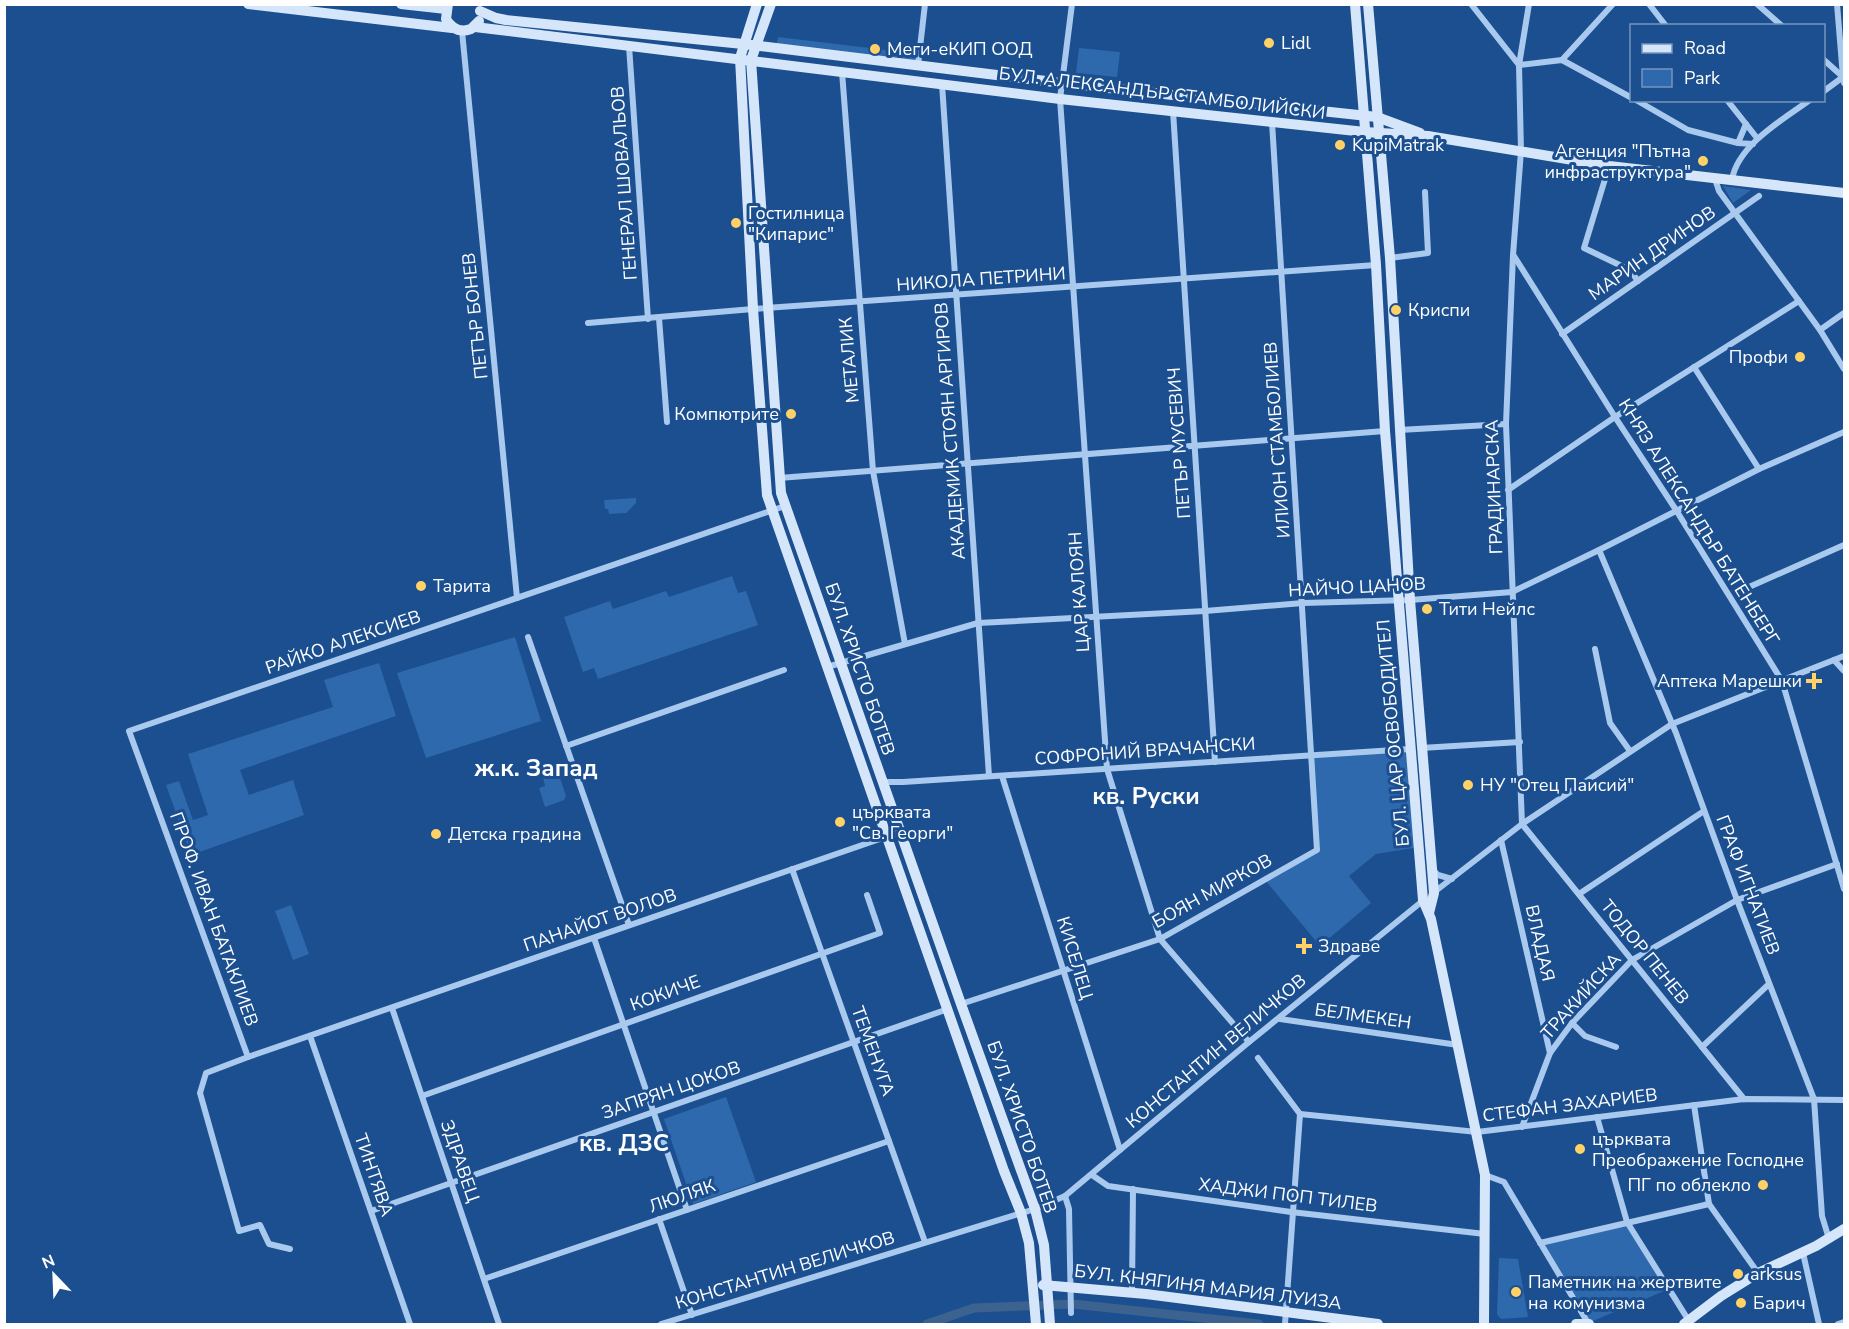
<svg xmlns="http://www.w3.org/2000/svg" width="1849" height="1329" font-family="'Nunito Sans',sans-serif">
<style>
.green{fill:#2e69ad}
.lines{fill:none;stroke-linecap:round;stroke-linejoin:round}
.canal{stroke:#3c6290;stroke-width:9}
.street{stroke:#a9c9ee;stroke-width:6}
.secondary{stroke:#d6e6fa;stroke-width:10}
.poi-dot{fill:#ffd166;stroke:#1b4f8f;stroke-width:2}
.labels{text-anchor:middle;stroke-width:6;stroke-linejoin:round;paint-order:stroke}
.poi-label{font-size:18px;fill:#fff;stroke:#1b4f8f;text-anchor:start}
.street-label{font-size:18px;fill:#fff;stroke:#1b4f8f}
.district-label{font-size:24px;font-weight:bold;fill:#fff;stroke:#1b4f8f}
</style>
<rect width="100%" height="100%" fill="#1b4f8f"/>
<g class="green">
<path d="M778 37 919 54 918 65 776 48Z"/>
<path d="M1079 48 1120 52 1117 77 1076 73Z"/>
<path d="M1723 186 1751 190 1733 203Z"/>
<path d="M636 498V503L626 513 609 514 608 509H605L604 500Z"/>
<path d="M732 576 738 593 746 591 758 625 598 679 594 668 583 672 564 617 610 601 613 609 666 591 669 597Z"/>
<path d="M515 637 541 721 426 758 397 673Z"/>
<path d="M379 663 396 716 240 770 249 795 293 780 304 815 191 855 166 785 179 781 193 820 208 815 188 754 333 707 324 680Z"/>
<path d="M1410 749 1419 847 1376 854 1349 876 1371 903 1320 946 1265 880 1317 850 1312 756Z"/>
<path d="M558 772 566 796 564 800 545 807 539 788 545 786 543 777Z"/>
<path d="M291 905 309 954 293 960 275 911Z"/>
<path d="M726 1097 756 1182 693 1204 664 1119Z"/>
<path d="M1627 1222 1669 1289 1588 1323 1540 1243Z"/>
<path d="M1499 1258 1518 1259 1528 1317 1501 1319 1497 1314Z"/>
</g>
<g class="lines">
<path class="canal" d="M927 1324 974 1308 1073 1304 1259 1324"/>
<g class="street">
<path d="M1072 4 1060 99 1107 769 1160 939 1249 1042"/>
<path d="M1471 4 1519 65 1521 151 1513 255 1506 424 1522 824 1744 1099"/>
<path d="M1529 4 1519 65 1562 60 1632 98"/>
<path d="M1649 4 1666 26"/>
<path d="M1757 4 1782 26"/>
<path d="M462 31 517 598"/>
<path d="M629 46 648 319"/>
<path d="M1562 60 1613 4"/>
<path d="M1824 60 1843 77 1844 83"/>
<path d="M918 65 925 4"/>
<path d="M842 72 873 471 905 644"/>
<path d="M942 84 989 776"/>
<path d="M1824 91 1843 77 1837 4"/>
<path d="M1636 100 1688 130 1738 143"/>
<path d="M1727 100 1757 138"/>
<path d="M1173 111 1215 762"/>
<path d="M1746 124 1738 143 1753 144"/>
<path d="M1609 166 1584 248 1630 270 1638 281"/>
<path d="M1715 179 1719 191 1820 330 1844 369"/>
<path d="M1732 180C1737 146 1783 119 1810 100"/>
<path d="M1514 256 1615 417 1676 510 1782 681 1844 889"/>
<path d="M1390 258 1428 253 1425 192"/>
<path d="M659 318 667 422"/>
<path d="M588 323 753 309 1376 265"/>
<path d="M1820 330 1844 313"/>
<path d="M1562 334 1759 196"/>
<path d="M1694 367 1759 469"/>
<path d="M1399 430 1506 424"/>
<path d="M779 478 1385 431"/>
<path d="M1508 490 1615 417 1799 301"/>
<path d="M1599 550 1676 733 1737 900 1814 1099 1822 1216 1829 1239"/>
<path d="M1749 587 1844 545"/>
<path d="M528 637 629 925"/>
<path d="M1595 649 1610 723 1630 751"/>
<path d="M1834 660 1844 671"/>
<path d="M827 667 978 623 1205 611 1303 603 1410 600 1512 592 1599 550 1759 469 1844 432"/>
<path d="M566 746 784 670"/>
<path d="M1421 748 1520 742"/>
<path d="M1002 776 1120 1150"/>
<path d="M882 782H903L1410 749"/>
<path d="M1501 840 1550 1053"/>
<path d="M792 869 925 1242"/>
<path d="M1434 871 1438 875 1452 879"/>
<path d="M1433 893 1522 824 1672 724 1844 656"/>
<path d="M1579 894 1704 811"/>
<path d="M594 938 687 1210"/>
<path d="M961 1004 1160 939 1317 850 1272 122"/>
<path d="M392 1008 499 1324"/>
<path d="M1280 1019 1458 1045"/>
<path d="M1572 1023 1585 1036 1616 1047"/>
<path d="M310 1036 410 1324"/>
<path d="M1702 1047 1769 984"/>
<path d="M248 1057 129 731 785 506"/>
<path d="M1258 1058 1300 1114 1285 1324"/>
<path d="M422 1096 880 933 867 895"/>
<path d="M1694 1105 1709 1204 1758 1273"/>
<path d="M1300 1114 1477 1132 1744 1099 1844 1100"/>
<path d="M1597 1117 1627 1222 1689 1321"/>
<path d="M1522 1127 1550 1053 1572 1023 1632 960 1737 900 1837 864"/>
<path d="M1092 1175 1108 1186 1291 1212 1485 1234"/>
<path d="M1485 1175 1504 1182 1588 1323"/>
<path d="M1065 1196 1069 1209 1071 1313"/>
<path d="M371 1211 948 1009"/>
<path d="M659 1219 692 1315"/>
<path d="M1540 1243 1709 1204"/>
<path d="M290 1249 269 1244 260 1225 239 1231 200 1093 206 1073 248 1057 900 832"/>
<path d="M1803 1253 1819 1324"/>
<path d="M484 1279 889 1141"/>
<path d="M1132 1293 1133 1189"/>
<path d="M661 1324 1035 1209 1065 1196 1249 1042 1425 899"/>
<path d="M1838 1324 1844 1322"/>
</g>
<g class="secondary">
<path d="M248 4 452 28"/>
<path d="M401 4 446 9"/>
<path d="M448 4 446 19C452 29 460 33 471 29L479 21"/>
<path d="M757 4 740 58 753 309 767 495 1004 1171 1021 1213 1029 1243 1036 1324"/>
<path d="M771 4 751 60 781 493 961 1004 1035 1209 1044 1245 1050 1324"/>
<path d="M1355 4 1376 265 1385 431 1423 900 1431 919 1485 1175 1484 1324"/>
<path d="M1368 4 1390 258 1410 600 1434 893 1429 913"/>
<path d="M480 11 496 18 506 20 743 44 1062 83 1377 117 1420 133"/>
<path d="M475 27 1060 99 1365 132 1428 136 1609 166 1844 193"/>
<path d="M1043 1285 1146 1294 1378 1324"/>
<path d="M1576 1324H1589"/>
<path d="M1684 1324 1721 1296 1758 1273 1816 1246 1844 1229"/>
</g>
</g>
<g class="poi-dot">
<circle cx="1269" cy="43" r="6"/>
<circle cx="875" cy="49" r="6"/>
<circle cx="1340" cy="145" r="6"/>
<circle cx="1703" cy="161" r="6"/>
<circle cx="736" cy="223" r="6"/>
<circle cx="1396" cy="310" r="6"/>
<circle cx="1800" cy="357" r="6"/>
<circle cx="791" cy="414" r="6"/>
<circle cx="421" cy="586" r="6"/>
<circle cx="1427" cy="609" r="6"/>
<path d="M1811 672h6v6h6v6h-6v6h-6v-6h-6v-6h6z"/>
<circle cx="1468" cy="785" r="6"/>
<circle cx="840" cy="822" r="6"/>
<circle cx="436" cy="834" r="6"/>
<path d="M1301 937h6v6h6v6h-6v6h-6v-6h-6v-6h6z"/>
<circle cx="1580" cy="1149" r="6"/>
<circle cx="1763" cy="1185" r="6"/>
<circle cx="1738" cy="1274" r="6"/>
<circle cx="1516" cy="1292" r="6"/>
<circle cx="1741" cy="1303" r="6"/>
</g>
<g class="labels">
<g class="poi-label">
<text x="1281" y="49">Lidl</text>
<text x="887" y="55">Меги-еКИП ООД</text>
<text x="1352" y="151">KupiMatrak</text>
<text x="1691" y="157" text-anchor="end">Агенция "Пътна<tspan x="1691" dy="21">инфраструктура"</tspan></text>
<text x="748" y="219">Гостилница<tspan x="748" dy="21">"Кипарис"</tspan></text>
<text x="1408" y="316">Криспи</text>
<text x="1788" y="363" text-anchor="end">Профи</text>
<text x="779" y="420" text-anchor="end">Компютрите</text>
<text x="433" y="592">Тарита</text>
<text x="1439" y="615">Тити Нейлс</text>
<text x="1802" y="687" text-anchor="end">Аптека Марешки</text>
<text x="1480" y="791">НУ "Отец Паисий"</text>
<text x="852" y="818">църквата<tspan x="852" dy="21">"Св. Георги"</tspan></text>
<text x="448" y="840">Детска градина</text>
<text x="1318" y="952">Здраве</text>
<text x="1592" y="1145">църквата<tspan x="1592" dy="21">Преображение Господне</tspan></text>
<text x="1751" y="1191" text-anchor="end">ПГ по облекло</text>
<text x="1750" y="1280">arksus</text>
<text x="1528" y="1288">Паметник на жертвите<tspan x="1528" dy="21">на комунизма</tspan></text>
<text x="1753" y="1309">Барич</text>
</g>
<g class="street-label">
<text transform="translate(1162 93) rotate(7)" y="6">БУЛ. АЛЕКСАНДЪР СТАМБОЛИЙСКИ</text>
<text transform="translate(624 183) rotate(-94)" y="6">ГЕНЕРАЛ ШОВАЛЬОВ</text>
<text transform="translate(1652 253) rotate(-35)" y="6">МАРИН ДРИНОВ</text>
<text transform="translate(981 279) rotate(-4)" y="6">НИКОЛА ПЕТРИНИ</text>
<text transform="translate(475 316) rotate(-96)" y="6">ПЕТЪР БОНЕВ</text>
<text transform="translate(849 360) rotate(-95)" y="6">МЕТАЛИК</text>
<text transform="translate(950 431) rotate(-94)" y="6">АКАДЕМИК СТОЯН АРГИРОВ</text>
<text transform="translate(1277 440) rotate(-94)" y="6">ИЛИОН СТАМБОЛИЕВ</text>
<text transform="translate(1179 443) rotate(-94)" y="6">ПЕТЪР МУСЕВИЧ</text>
<text transform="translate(1494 487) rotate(-92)" y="6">ГРАДИНАРСКА</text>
<text transform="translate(1699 522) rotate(58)" y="6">КНЯЗ АЛЕКСАНДЪР БАТЕНБЕРГ</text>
<text transform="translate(1357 587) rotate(-3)" y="6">НАЙЧО ЦАНОВ</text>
<text transform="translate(1079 592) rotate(-94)" y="6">ЦАР КАЛОЯН</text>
<text transform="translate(343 642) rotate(-19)" y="6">РАЙКО АЛЕКСИЕВ</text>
<text transform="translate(860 669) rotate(71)" y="6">БУЛ. ХРИСТО БОТЕВ</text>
<text transform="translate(1393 733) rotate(-95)" y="6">БУЛ. ЦАР ОСВОБОДИТЕЛ</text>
<text transform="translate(1145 751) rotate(-4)" y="6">СОФРОНИЙ ВРАЧАНСКИ</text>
<text transform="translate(1748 885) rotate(69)" y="6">ГРАФ ИГНАТИЕВ</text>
<text transform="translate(1212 891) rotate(-29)" y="6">БОЯН МИРКОВ</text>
<text transform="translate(214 919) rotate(70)" y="6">ПРОФ. ИВАН БАТАКЛИЕВ</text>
<text transform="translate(600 920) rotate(-19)" y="6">ПАНАЙОТ ВОЛОВ</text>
<text transform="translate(1540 943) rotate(77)" y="6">ВЛАДАЯ</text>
<text transform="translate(1645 952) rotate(51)" y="6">ТОДОР ПЕНЕВ</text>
<text transform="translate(1075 958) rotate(73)" y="6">КИСЕЛЕЦ</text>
<text transform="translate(665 993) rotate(-20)" y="6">КОКИЧЕ</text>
<text transform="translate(1581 996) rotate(-48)" y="6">ТРАКИЙСКА</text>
<text transform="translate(1363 1016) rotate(8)" y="6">БЕЛМЕКЕН</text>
<text transform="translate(873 1051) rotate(70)" y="6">ТЕМЕНУГА</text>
<text transform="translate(1216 1051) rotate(-40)" y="6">КОНСТАНТИН ВЕЛИЧКОВ</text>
<text transform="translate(671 1090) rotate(-19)" y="6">ЗАПРЯН ЦОКОВ</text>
<text transform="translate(1570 1105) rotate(-7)" y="6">СТЕФАН ЗАХАРИЕВ</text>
<text transform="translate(1022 1127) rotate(71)" y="6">БУЛ. ХРИСТО БОТЕВ</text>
<text transform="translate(460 1161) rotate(71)" y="6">ЗДРАВЕЦ</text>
<text transform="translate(374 1175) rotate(71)" y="6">ТИНТЯВА</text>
<text transform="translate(1288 1195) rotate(7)" y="6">ХАДЖИ ПОП ТИЛЕВ</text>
<text transform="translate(682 1196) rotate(-19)" y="6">ЛЮЛЯК</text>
<text transform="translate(785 1270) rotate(-17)" y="6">КОНСТАНТИН ВЕЛИЧКОВ</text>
<text transform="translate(1208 1287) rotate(7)" y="6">БУЛ. КНЯГИНЯ МАРИЯ ЛУИЗА</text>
</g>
<g class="district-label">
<text x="536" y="776">ж.к. Запад</text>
<text x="1146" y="804">кв. Руски</text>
<text x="624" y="1151">кв. ДЗС</text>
</g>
</g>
<rect width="1849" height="1329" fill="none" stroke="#ffffff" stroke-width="12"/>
<rect x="1630" y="24" width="195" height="78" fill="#1b4f8f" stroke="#7695bc" stroke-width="1.5"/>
<rect x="1642" y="44" width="30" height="9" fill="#d6e6fa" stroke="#7695bc" stroke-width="1.5"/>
<text x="1684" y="54" font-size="18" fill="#ffffff">Road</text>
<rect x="1642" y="69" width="30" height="18" fill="#2e69ad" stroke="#7695bc" stroke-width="1.5"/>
<text x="1684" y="84" font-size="18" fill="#ffffff">Park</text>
<g transform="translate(54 1275) rotate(337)" stroke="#1b4f8f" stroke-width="4.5" paint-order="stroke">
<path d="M0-4.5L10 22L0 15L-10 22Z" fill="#ffffff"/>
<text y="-9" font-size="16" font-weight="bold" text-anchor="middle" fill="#ffffff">N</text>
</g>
</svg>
